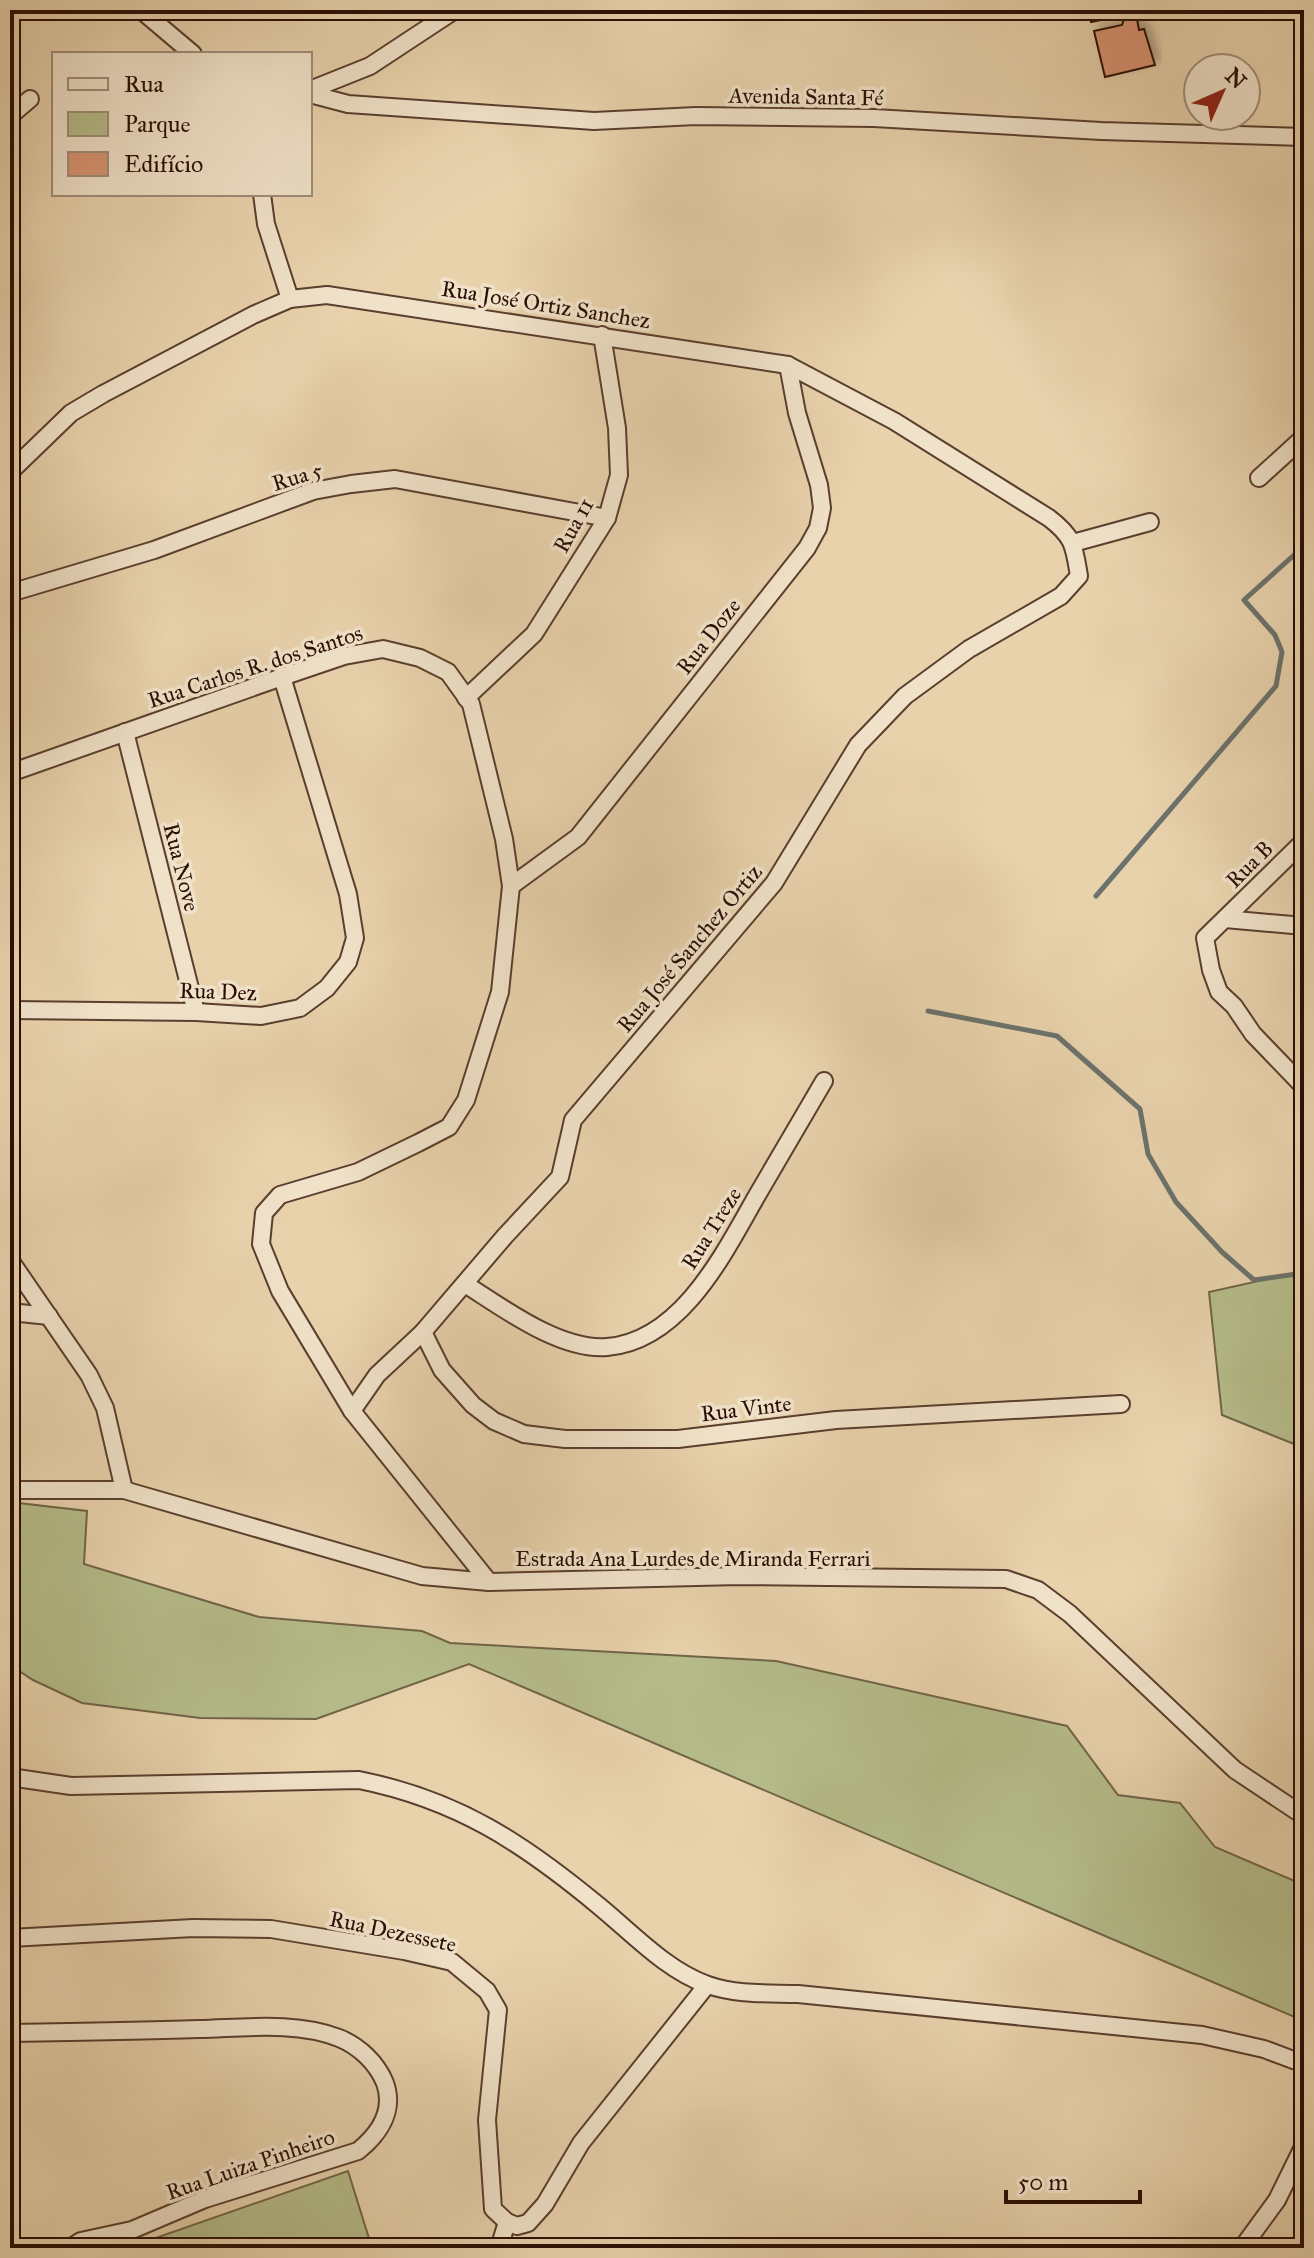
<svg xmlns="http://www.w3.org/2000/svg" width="1314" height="2258" font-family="'IM FELL Great Primer',serif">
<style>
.green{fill:#b5bc8a;stroke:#706447;stroke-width:2}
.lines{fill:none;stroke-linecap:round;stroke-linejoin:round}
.stream{stroke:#6c726c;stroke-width:5}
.building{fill:#d99473;stroke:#2a0d04;stroke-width:2;filter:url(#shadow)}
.minor-casing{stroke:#5a3e2e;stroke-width:20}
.minor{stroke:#f0e2c9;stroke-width:16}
.labels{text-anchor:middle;stroke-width:7;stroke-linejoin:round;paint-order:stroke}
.street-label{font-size:22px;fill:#2a0d04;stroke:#f0e2c9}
</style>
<defs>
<filter id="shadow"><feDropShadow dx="5" dy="-5" stdDeviation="4" flood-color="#0004"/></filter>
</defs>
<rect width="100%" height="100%" fill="#e8d2ac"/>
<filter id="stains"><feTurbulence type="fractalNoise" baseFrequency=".0025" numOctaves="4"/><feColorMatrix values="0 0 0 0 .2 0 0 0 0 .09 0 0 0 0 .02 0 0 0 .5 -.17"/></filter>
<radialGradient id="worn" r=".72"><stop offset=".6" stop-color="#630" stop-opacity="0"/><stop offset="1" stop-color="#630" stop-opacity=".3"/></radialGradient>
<g class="green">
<path d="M1304 1271V1448L1222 1415 1209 1292Z"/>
<path d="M10 1502 87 1511 84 1564 259 1617 422 1631 450 1643 776 1661 1067 1726 1118 1795 1180 1803 1215 1847 1304 1885V2021L469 1664 316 1719 200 1718 82 1703 33 1680 10 1665Z"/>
<path d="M348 2171 372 2248H127Z"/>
</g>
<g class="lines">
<g class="stream">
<path d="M1096 896 1276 686 1282 652 1275 635 1244 600 1304 546"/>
<path d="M928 1011 1057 1036 1140 1109 1148 1154 1176 1202 1222 1252 1254 1280 1304 1273"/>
</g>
</g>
<path class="building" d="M1088 10H1141L1137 19 1139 30 1144 29 1155 65 1105 77 1094 31 1122 25 1124 19 1120 16 1091 22Z"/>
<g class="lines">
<defs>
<g id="minor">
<path d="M141 10 193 54"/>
<path d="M310 90 370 66 455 10"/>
<path d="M310 94 348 104 594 121 696 116 874 118 1101 131 1304 137"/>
<path d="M10 116 30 99"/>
<path d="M262 194 266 224 290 299"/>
<path d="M10 472 71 413 103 394 253 315 290 299 327 295 788 365 894 421 1049 518C1074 537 1074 546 1079 576L1061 596 969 649 905 696 858 745 774 883 573 1120 560 1177 505 1236 423 1332 377 1375 352 1411"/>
<path d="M1259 478 1304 437"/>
<path d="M1073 543 1150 522"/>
<path d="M10 593 154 550 313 491 351 484 395 479 607 518"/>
<path d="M466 698 534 634 607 518 619 475 617 428 602 335"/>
<path d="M125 732 196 1012"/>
<path d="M10 773 282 677 344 656 383 649 420 658 448 672 471 704 504 839 511 886 500 992 466 1100 449 1127 418 1143 358 1172 280 1195 264 1213 261 1244 280 1291 352 1411 489 1582"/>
<path d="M1304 841 1205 938 1211 970 1219 992 1234 1006 1253 1034 1304 1087"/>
<path d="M511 886 578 837 807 548 818 528 822 508 819 485 797 413 788 365"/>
<path d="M1225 919 1304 926"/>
<path d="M10 1010 196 1012 261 1016 300 1008 327 988 348 962 355 938 348 894 282 677"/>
<path d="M10 1260 89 1375 105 1408 124 1490"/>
<path d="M465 1284C503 1308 560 1351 607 1347 683 1341 726 1249 759 1192 781 1155 802 1118 824 1081"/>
<path d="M10 1312 49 1316"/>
<path d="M423 1332 442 1370 473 1405 494 1421 524 1434 565 1439H678L836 1420 1121 1404"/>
<path d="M10 1490H124L422 1576 489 1582 739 1576 1006 1579 1038 1590 1070 1614 1235 1770 1304 1816"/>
<path d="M10 1777 71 1786 359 1780C458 1800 523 1843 599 1906 632 1933 667 1971 708 1985 737 1995 768 1993 798 1994L1202 2035 1264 2049 1304 2064"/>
<path d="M10 1938 193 1928 271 1929 404 1951 452 1962 487 1991 498 2010 487 2120 493 2209 507 2222 517 2226 528 2223 545 2204 581 2143 707 1985"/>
<path d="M10 2033C73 2032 136 2031 199 2029 243 2028 297 2021 339 2038 359 2046 377 2063 385 2083 395 2111 379 2134 358 2151L205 2199 132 2230 81 2241 70 2248"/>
<path d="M499 2248 507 2222"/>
<path d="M1242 2248 1277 2200 1304 2145"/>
</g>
</defs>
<use href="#minor" class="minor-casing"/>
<use href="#minor" class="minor"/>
</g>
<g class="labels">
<g class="street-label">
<text transform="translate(806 96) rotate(1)" y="8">Avenida Santa Fé</text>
<text transform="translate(546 304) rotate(9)" y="8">Rua José Ortiz Sanchez</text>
<text transform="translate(297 476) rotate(-17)" y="8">Rua 5</text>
<text transform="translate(573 525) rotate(-61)" y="8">Rua 11</text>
<text transform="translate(708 636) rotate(-52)" y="8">Rua Doze</text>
<text transform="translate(255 666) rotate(-18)" y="8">Rua Carlos R. dos Santos</text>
<text transform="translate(1249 864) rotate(-45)" y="8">Rua B</text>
<text transform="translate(182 867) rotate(76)" y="8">Rua Nove</text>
<text transform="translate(689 948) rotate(-50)" y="8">Rua José Sanchez Ortiz</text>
<text transform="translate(218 991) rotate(2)" y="8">Rua Dez</text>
<text transform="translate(711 1228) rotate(-58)" y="8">Rua Treze</text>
<text transform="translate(746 1408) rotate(-7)" y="8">Rua Vinte</text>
<text x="693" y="1566">Estrada Ana Lurdes de Miranda Ferrari</text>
<text transform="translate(393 1931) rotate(12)" y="8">Rua Dezessete</text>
<text transform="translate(250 2164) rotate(-19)" y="8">Rua Luiza Pinheiro</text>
</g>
</g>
<rect width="1314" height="2258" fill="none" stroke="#e8d2ac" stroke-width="40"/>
<rect x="12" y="12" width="1290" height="2234" fill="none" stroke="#2a0d04" stroke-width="4"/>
<rect x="20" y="20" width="1274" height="2218" fill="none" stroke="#2a0d04" stroke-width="2"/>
<rect x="52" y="52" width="260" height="144" fill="#f0e2c9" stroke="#a18d7a" stroke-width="2"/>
<rect x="68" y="78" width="40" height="12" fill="#f0e2c9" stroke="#a18d7a" stroke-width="2"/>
<text x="124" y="92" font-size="24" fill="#2a0d04">Rua</text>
<rect x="68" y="112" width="40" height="24" fill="#b5bc8a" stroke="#a18d7a" stroke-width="2"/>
<text x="124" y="132" font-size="24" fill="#2a0d04">Parque</text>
<rect x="68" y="152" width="40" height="24" fill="#d99473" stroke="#a18d7a" stroke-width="2"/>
<text x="124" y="172" font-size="24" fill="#2a0d04">Edifício</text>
<g transform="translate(1222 92) rotate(45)"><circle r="38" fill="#f0e2c9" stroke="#a18d7a" stroke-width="2"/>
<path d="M0-6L14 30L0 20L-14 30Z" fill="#8f2418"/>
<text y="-12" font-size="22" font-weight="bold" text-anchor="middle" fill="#2a0d04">N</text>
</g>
<path d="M1006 2190v12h134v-12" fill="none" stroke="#2a0d04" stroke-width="4"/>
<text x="1018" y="2190" font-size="24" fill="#2a0d04" stroke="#f0e2c9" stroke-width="6" paint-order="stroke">50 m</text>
<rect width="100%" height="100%" filter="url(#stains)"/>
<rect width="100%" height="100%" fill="url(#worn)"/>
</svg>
